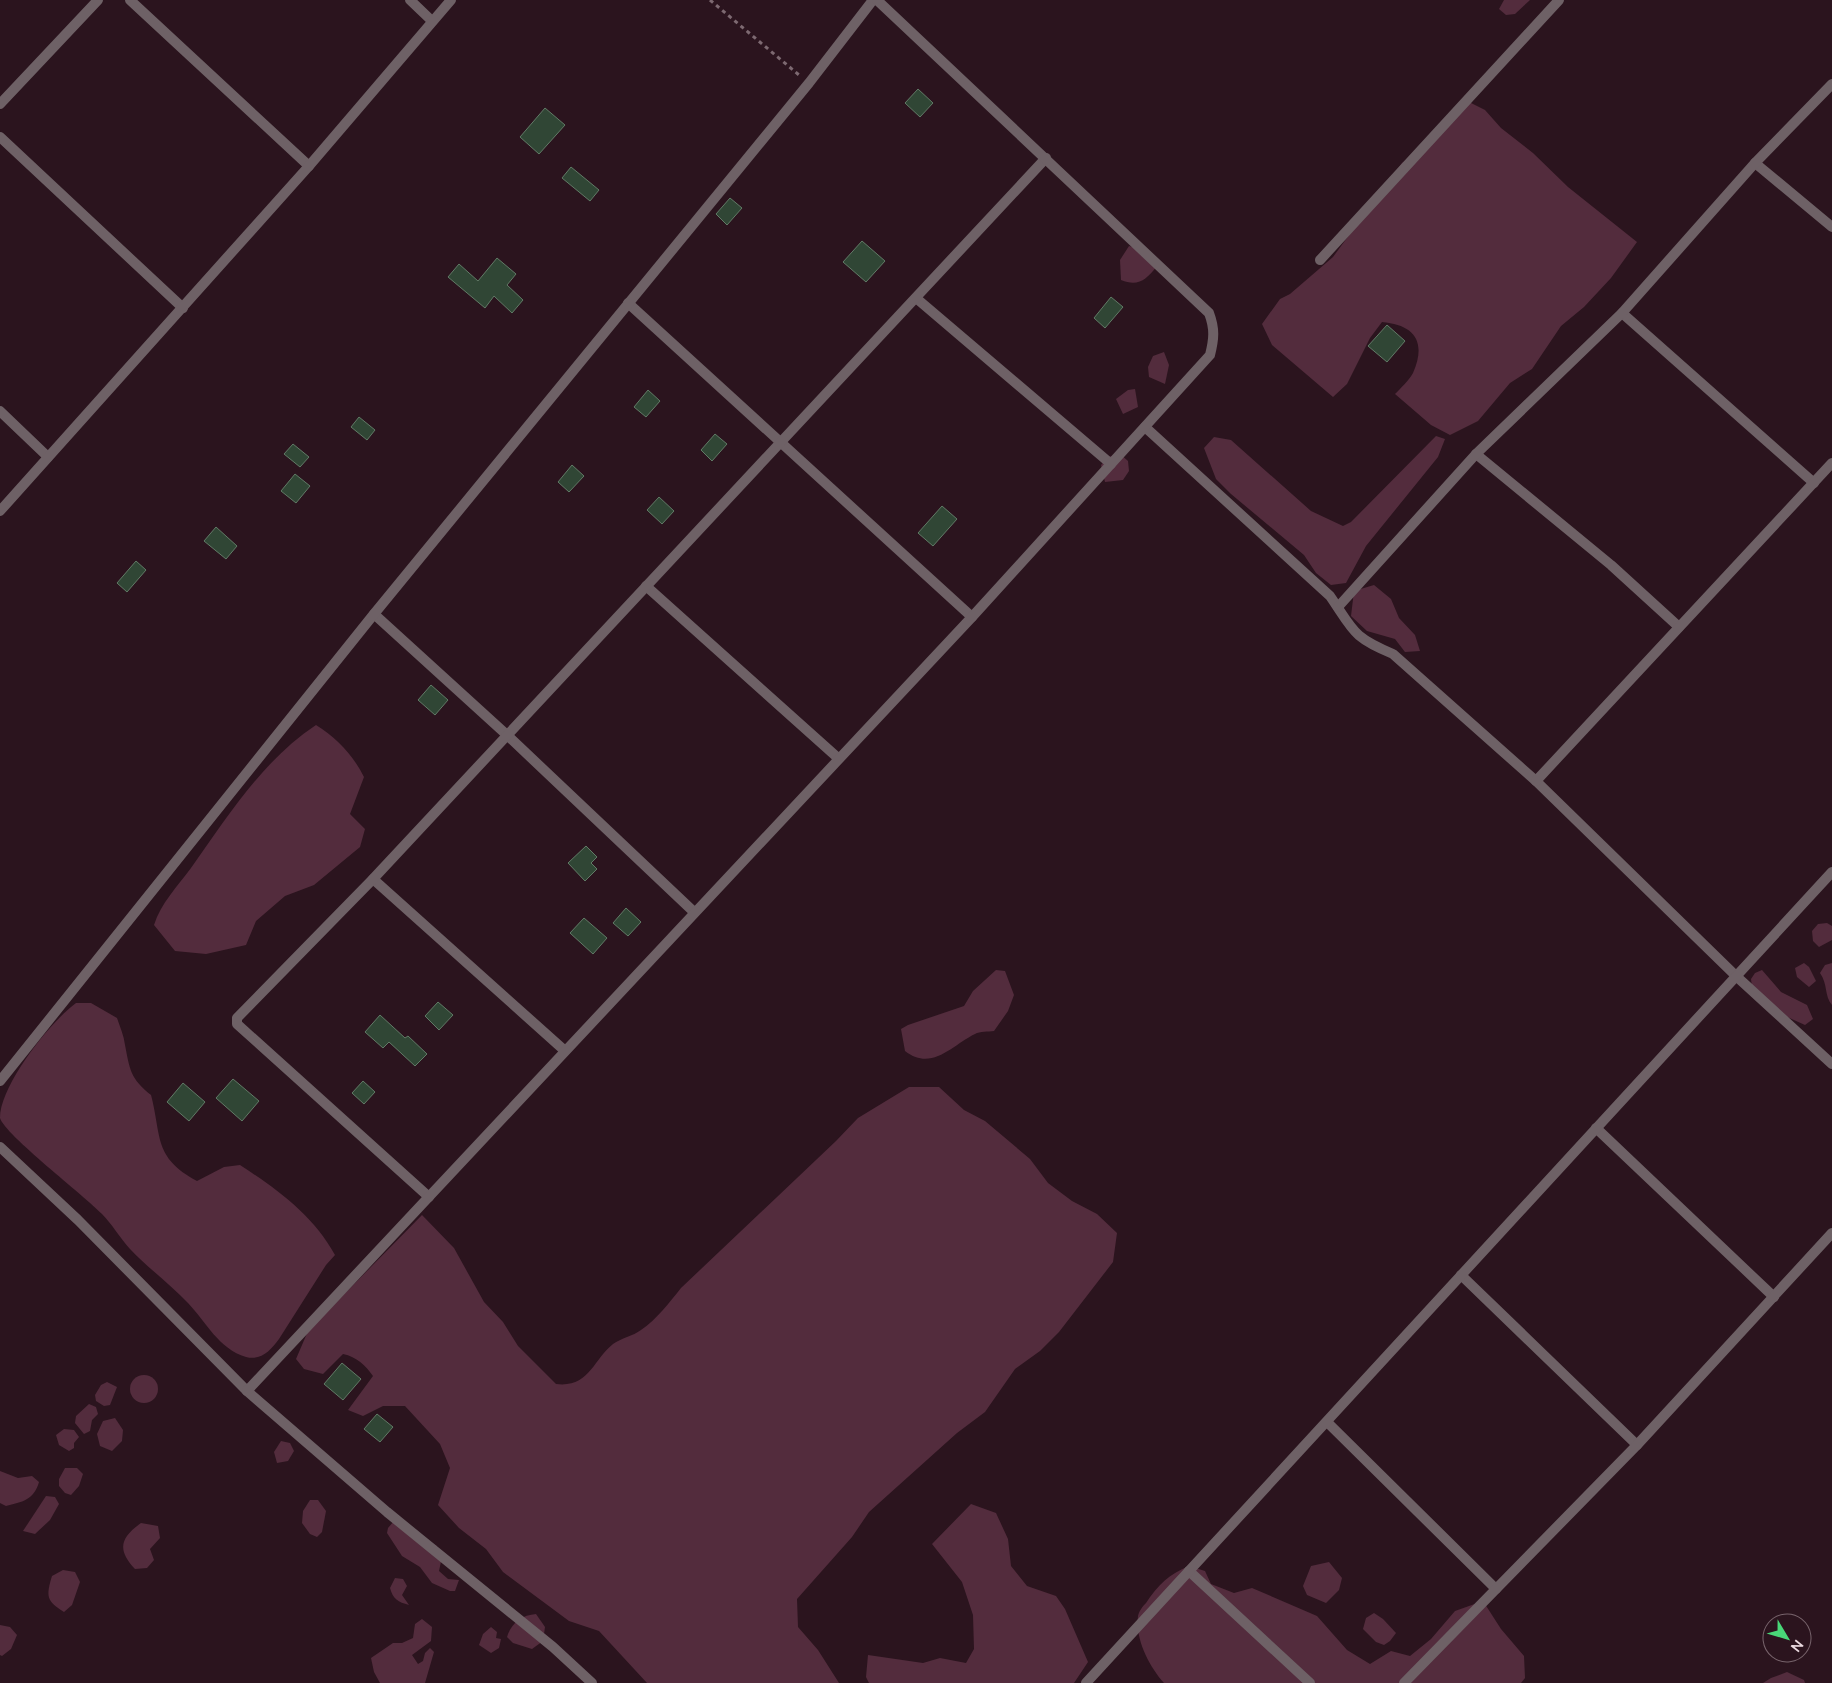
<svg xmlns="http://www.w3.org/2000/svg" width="1832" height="1683" font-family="'Nunito Sans',sans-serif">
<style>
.green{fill:#532c3d}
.building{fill:#304635;stroke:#617a66}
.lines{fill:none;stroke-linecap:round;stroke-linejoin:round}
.path{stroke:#7d6971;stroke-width:3;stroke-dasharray:4 4;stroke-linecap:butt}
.minor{stroke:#6e6166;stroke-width:10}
</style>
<rect width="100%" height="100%" fill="#2b141e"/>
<g class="green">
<path d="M1504 0H1530L1515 14 1506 15 1499 9Z"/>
<path d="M1469 102 1485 110 1501 128 1533 153 1568 187 1637 242 1611 278 1584 307 1561 326 1532 369 1510 383 1478 421 1450 435 1431 425 1395 394C1401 388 1409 380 1413 373 1427 341 1414 325 1382 322L1370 338 1347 384 1333 397 1272 345 1262 324 1280 299 1290 294 1333 257 1402 163 1423 147Z"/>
<path d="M1129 246 1140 249 1157 266C1146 280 1138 287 1121 280L1120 260Z"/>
<path d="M1164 352 1169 365 1165 384 1149 377 1148 367 1153 356Z"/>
<path d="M1135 389 1138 407 1123 414 1116 399 1128 390Z"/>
<path d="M1436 436 1445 439 1438 457 1366 546 1346 583 1331 585 1316 573 1304 555 1231 494 1216 479 1204 448 1214 437 1231 440 1311 511 1343 526 1351 522Z"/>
<path d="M1120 454 1128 461 1129 471 1123 480 1105 482 1101 465 1108 457Z"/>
<path d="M1374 585 1391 599 1399 618 1415 635 1420 651 1405 652 1395 639 1367 631 1351 616 1354 591Z"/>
<path d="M316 725C337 738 353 755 364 777L350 814 365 829 360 847 314 885 285 896 256 921 246 945 206 954 175 951 154 925C161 903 177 887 191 868 228 816 262 761 316 725Z"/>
<path d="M1827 923 1832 926V940L1819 947 1813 941 1812 931 1818 924Z"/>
<path d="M1804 963 1809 967 1816 981 1809 987 1797 977 1795 968Z"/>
<path d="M1832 963V1005C1824 996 1828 984 1820 973L1825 965Z"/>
<path d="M996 970 1005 971 1014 995 1008 1011 994 1031C988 1032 980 1031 975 1034 952 1045 932 1072 905 1051L901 1029 908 1025 964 1006 973 991Z"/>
<path d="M1762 970 1781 992 1807 1005 1813 1019 1805 1025 1785 1016 1752 987 1751 979 1755 973Z"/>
<path d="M76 1003H91L117 1018C120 1027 124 1036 125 1045 130 1070 130 1078 151 1095 162 1137 153 1157 197 1181L224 1167 240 1165C277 1189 314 1216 335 1255L326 1265 279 1339C271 1350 261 1361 246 1357 219 1349 206 1322 188 1303 170 1284 148 1268 130 1249 120 1238 112 1224 102 1214 85 1196 5 1135 0 1118 0 1085 51 1021 76 1003Z"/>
<path d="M909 1087H939L964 1110 985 1121 1030 1159 1048 1183 1072 1201 1097 1214 1117 1233 1113 1262 1059 1332 1040 1351 1015 1369 985 1412 957 1433 869 1512 852 1537 797 1599 798 1627 818 1650 839 1683H647L599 1631 569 1621 503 1572 486 1549 459 1528 438 1505 450 1468 440 1444 405 1406H383L363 1416 348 1410 373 1376C365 1365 357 1357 343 1354L323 1374 304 1369 296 1359 308 1331 422 1215 454 1248 484 1302 503 1322 518 1346 556 1384C589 1388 593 1360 613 1344 621 1338 633 1336 641 1330 657 1319 669 1303 681 1288L836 1141 858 1118Z"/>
<circle cx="144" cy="1389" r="14"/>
<path d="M107 1382 117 1387 110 1405 104 1406 96 1401 95 1395 101 1385Z"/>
<path d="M89 1404 96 1407 98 1414 92 1420 90 1431 84 1434 75 1423 76 1416Z"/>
<path d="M115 1418 123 1430 122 1441 112 1451 100 1446 97 1434 103 1421Z"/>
<path d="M64 1429 74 1430 79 1437 74 1443V1448L69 1451 59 1445 56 1435Z"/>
<path d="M281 1441 290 1443 294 1451 288 1461 277 1463 274 1452Z"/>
<path d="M65 1468H77L83 1474 79 1486 71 1495 65 1493 59 1486V1479Z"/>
<path d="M0 1471 18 1478 32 1476 39 1482C34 1500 22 1502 6 1506L0 1503Z"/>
<path d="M46 1496 55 1497 59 1504 50 1520 35 1534 23 1531Z"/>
<path d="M310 1500H318L326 1511 322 1532 317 1537 310 1534 302 1523 303 1511Z"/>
<path d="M971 1504 996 1513 1008 1539 1011 1566 1027 1586 1056 1596 1065 1609 1088 1662 1074 1683H869L866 1677 868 1655 923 1663 940 1658 966 1663 974 1649 973 1615 962 1582 932 1544Z"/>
<path d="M394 1521 424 1543 436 1545 442 1557 439 1571 448 1579 459 1580 455 1591H450L432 1583 420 1567 402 1556 387 1533 388 1528Z"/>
<path d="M141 1523 158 1526 160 1538 150 1549 154 1560 147 1568 135 1569C117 1550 120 1538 141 1523Z"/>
<path d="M1329 1562 1342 1578 1339 1590 1326 1603 1307 1595 1303 1586 1311 1566Z"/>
<path d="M1189 1566 1205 1571 1211 1584 1234 1593 1252 1588 1317 1616 1347 1650 1370 1664 1391 1651 1410 1656 1431 1639 1455 1611 1483 1601 1501 1629 1524 1656 1525 1678 1521 1683H1164C1149 1666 1135 1639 1138 1616 1139 1611 1143 1606 1146 1603 1158 1585 1169 1574 1189 1566Z"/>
<path d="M63 1570 75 1572 80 1582 72 1605 64 1612C46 1601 46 1596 52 1576Z"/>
<path d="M395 1578 403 1579 407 1586 402 1595 409 1605C398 1602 393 1599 390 1588Z"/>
<path d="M1374 1613 1383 1619 1396 1633 1390 1641 1384 1645 1376 1642 1363 1629 1366 1618Z"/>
<path d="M536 1614 545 1627 543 1641 532 1649 513 1643 507 1637C511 1623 522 1615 536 1614Z"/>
<path d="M422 1619 432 1627 431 1641 412 1655 418 1664 423 1661 425 1653 430 1648 434 1652 425 1683H380L374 1672 371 1658 393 1643H402L413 1638 415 1624Z"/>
<path d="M0 1625 10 1627 17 1635 11 1649 2 1656 0 1655Z"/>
<path d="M491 1627 497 1632 496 1638 501 1639 499 1648 491 1653 479 1645 483 1634Z"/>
<path d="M1787 1672 1804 1680 1805 1683H1763L1771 1678Z"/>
</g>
<g class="building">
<path d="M918 89 933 103 920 117 905 103Z"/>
<path d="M545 108 565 125 539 154 520 137Z"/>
<path d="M571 167 599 190 590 201 562 178Z"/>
<path d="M730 198 742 208 727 225 716 214Z"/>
<path d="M862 241 885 261 866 282 843 262Z"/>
<path d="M497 258 516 274 507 285 523 300 512 313 494 296 485 308 448 277 459 264 478 281Z"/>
<path d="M1111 297 1123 307 1105 328 1094 318Z"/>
<path d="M1387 325 1405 341 1387 362 1368 346Z"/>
<path d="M648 390 660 401 646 417 634 407Z"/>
<path d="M359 417 375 430 367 440 351 427Z"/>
<path d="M715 434 727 444 712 461 701 450Z"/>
<path d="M293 444 309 457 300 467 284 454Z"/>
<path d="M572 465 584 476 569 492 558 482Z"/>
<path d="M295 474 310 486 296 503 281 491Z"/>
<path d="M659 497 674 511 662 524 647 510Z"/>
<path d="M942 506 957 519 933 546 918 533Z"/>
<path d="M216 527 237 546 226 559 204 541Z"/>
<path d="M136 561 146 570 127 592 117 583Z"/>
<path d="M431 685 448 700 435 715 418 700Z"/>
<path d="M586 846 597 857 591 863 597 869 585 881 568 863Z"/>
<path d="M626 908 641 922 628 936 613 923Z"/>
<path d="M584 918 607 938 593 954 570 933Z"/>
<path d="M438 1002 453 1015 439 1030 425 1016Z"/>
<path d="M380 1015 405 1038 408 1036 427 1054 415 1066 389 1042 383 1048 365 1032Z"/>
<path d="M233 1079 259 1101 242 1121 216 1098Z"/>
<path d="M363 1081 375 1092 364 1104 352 1093Z"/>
<path d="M183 1083 205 1102 189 1121 167 1102Z"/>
<path d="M342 1363 361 1379 343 1400 324 1384Z"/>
<path d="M377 1414 393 1427 380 1442 364 1429Z"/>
</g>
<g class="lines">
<path class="path" d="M710 0 799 75"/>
<g class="minor">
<path d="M130 0 309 166"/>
<path d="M410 0 432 21"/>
<path d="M0 104 98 0"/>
<path d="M0 137 183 308"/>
<path d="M1755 163 1832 227"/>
<path d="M1320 260 1559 0"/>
<path d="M916 298 1111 464"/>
<path d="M628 303 972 617"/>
<path d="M1622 313 1814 483"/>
<path d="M0 411 48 457"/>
<path d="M1145 427 1330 596C1354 631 1352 637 1393 654L1536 781 1736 976 1832 1064"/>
<path d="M1476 454 1611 565 1679 627"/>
<path d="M0 511 309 166 451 0"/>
<path d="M646 586 838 758"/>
<path d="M1338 607 1476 454 1622 313 1755 163 1832 84"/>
<path d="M374 614 507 735 694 912"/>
<path d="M1536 781 1832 463"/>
<path d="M373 879 564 1050"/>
<path d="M0 1081 374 614 809 83 873 0"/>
<path d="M1596 1128 1774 1297"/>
<path d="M0 1147 78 1220 247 1391 387 1512 553 1647 592 1683"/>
<path d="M429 1197 237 1024V1018L373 879 1046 158"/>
<path d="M1461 1275 1637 1445"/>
<path d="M247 1391 972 617 1210 355C1214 339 1215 329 1209 313L877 0"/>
<path d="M1327 1422 1496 1589"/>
<path d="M1189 1571 1310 1683"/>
<path d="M1086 1683 1832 872"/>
<path d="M1404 1683 1637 1445 1832 1233"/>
</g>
</g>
<g transform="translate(1787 1638) rotate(128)"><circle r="24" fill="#2b141e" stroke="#78646c"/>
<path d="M0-4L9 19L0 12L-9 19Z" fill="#49d778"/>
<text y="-8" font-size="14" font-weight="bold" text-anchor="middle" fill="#ecdbe1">N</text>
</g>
</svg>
